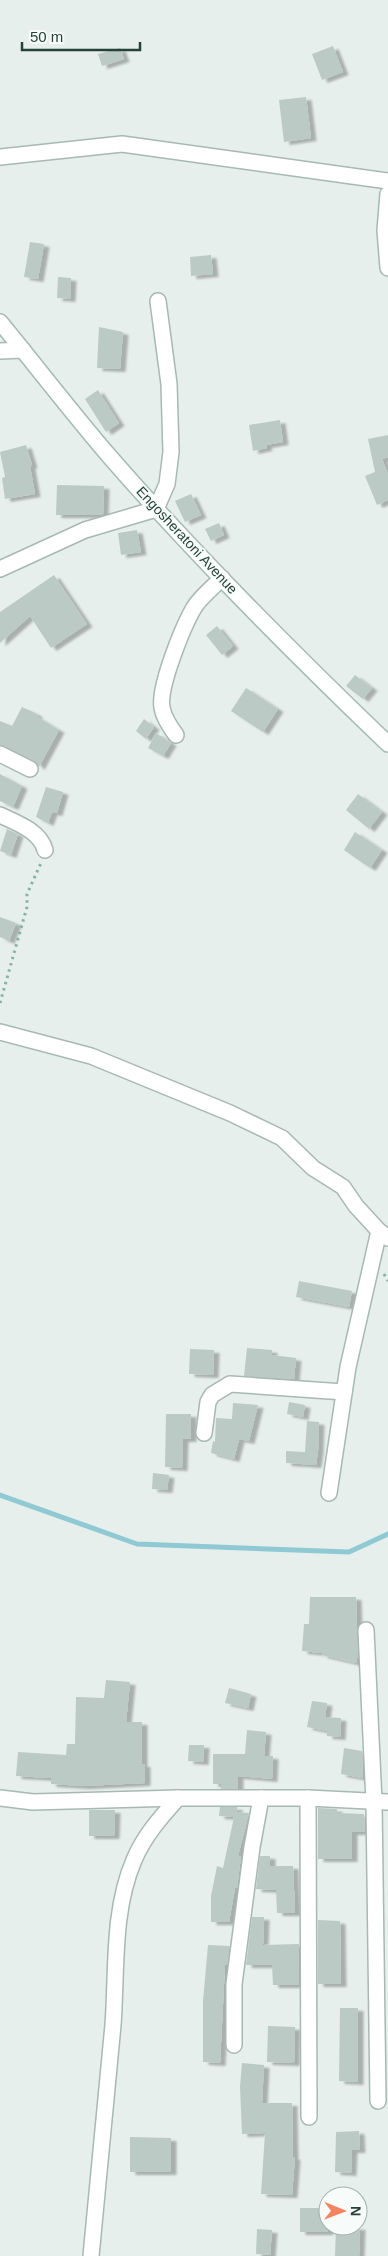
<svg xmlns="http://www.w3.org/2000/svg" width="388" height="2256" font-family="Helvetica,sans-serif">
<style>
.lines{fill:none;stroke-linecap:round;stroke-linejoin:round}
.stream{stroke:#8ec9d4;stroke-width:5}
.building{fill:#bbcac4;filter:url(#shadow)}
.street-casing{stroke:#a8b8b2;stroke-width:18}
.secondary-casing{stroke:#a4bbb3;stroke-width:18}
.path{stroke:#86b3a5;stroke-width:3;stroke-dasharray:2.5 4;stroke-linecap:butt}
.street{stroke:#fff;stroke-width:15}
.secondary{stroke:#fff;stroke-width:15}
.labels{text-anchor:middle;stroke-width:4;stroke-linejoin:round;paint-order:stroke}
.street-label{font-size:14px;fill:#24423a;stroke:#f7fbf9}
</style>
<defs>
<filter id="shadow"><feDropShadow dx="5.5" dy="3" stdDeviation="1" flood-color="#0004"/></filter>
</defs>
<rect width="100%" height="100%" fill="#e6efeb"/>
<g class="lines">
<path class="stream" d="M0 1495 137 1544 349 1552 388 1534"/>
</g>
<g class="building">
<path d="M333 46 343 72 322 80 312 54Z"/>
<path d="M120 48 124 59 102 66 98 54Z"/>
<path d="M306 97 311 138 284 142 279 100Z"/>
<path d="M30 242 44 244 38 279 24 277Z"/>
<path d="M211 255 213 274 191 276 190 257Z"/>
<path d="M58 277 71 278 70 299 57 298Z"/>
<path d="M99 327 123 332 120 369 97 368Z"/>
<path d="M98 390 119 423 106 432 85 399Z"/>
<path d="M280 420 283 442 266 445 267 448 253 451 249 425Z"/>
<path d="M388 435V457L382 459 388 474V500L377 505 365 476 375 472 368 439Z"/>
<path d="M26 445 32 465 30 466 35 494 5 499 2 478 5 477 0 452Z"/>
<path d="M57 485 104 486 103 515H56Z"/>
<path d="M191 494 201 515 185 522 175 501Z"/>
<path d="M219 523 224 535 211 541 205 529Z"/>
<path d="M137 530 141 552 121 555 118 533Z"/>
<path d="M54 575 87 624 51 648 30 616 0 643V612Z"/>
<path d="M217 626 233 646 222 655 206 635Z"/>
<path d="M355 675 372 688 363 699 346 686Z"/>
<path d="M246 688 278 709 263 732 231 711Z"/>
<path d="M22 707 37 714 36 716 59 730 39 767 34 761 0 745V721L12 726Z"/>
<path d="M144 719 154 727 146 739 136 731Z"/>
<path d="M156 733 171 743 163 756 148 748Z"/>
<path d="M0 774 22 786 13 807 0 801Z"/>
<path d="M46 787 63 792 57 813 52 812 48 823 36 817Z"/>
<path d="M358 794 382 812 369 829 346 810Z"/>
<path d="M7 829 18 834 11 855 0 851Z"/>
<path d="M355 832 382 850 370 868 344 850Z"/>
<path d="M0 917 16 923 9 941 0 937Z"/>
<path d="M299 1281 352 1291 349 1307 296 1297Z"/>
<path d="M247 1348 272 1350V1355L296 1358 294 1379 244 1376Z"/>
<path d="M190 1349 214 1350 213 1375 189 1374Z"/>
<path d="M289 1402 305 1405 303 1417 287 1414Z"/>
<path d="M233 1403 258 1405 249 1441 239 1439 234 1459 211 1453 213 1441 215 1442 216 1418 232 1419Z"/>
<path d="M166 1414H191V1439H183L182 1468 165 1467Z"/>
<path d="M307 1421 319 1422 318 1451 316 1465 286 1463V1451L305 1452Z"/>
<path d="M153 1473 169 1475 167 1490 152 1489Z"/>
<path d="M310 1597H356L358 1654 356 1663 322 1655V1653L302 1651 304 1624H309Z"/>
<path d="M106 1680 130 1682 126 1722H142V1764H145V1783L84 1786 51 1784V1778L16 1776 18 1752 66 1755 67 1744H75L76 1697 104 1698Z"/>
<path d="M229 1688 251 1694 248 1708 225 1703Z"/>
<path d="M312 1701 327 1703 325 1717 341 1718 340 1737 327 1736V1731L307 1727Z"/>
<path d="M247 1730 266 1732 264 1756H273L272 1779 238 1776V1789H221V1784H213V1754H245Z"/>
<path d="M189 1745H204L203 1762 188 1761Z"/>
<path d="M344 1748 362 1751 363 1778 341 1774Z"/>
<path d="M220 1807H237V1812L249 1813 238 1856H241L237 1888H235L229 1922H211V1896L217 1866 223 1868 234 1817 219 1816Z"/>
<path d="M318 1808 337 1809V1813L364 1814 365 1832H352V1859H318Z"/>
<path d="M89 1810H115L114 1836H89Z"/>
<path d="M260 1856H270V1866H293L295 1913H277L276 1890 256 1889Z"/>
<path d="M252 1917H264L263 1945 299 1944V1985H273L272 1965H246Z"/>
<path d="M318 1920 340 1921 341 1984H318Z"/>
<path d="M208 1945 230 1946 227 1965H225L220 2063 203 2062V2001Z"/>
<path d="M340 2008H358V2082L339 2081Z"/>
<path d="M268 2026 295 2027 294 2063 267 2062Z"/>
<path d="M242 2063 264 2065 262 2103H292L293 2157H295L292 2195 261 2194 265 2133 242 2134 240 2087Z"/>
<path d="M359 2131 360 2150H352L351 2173 335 2172 336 2132Z"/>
<path d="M130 2137 171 2138V2172H130Z"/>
<rect x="300" y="2208" width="28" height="24"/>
<path d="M336 2226 360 2227 359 2256H335Z"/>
<path d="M257 2229 272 2230 270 2255 256 2254Z"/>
</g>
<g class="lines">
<defs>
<g id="street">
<path d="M0 157 122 144 388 181"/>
<path d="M388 194 385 230 388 268"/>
<path d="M0 351 23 350"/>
<path d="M0 569 85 530 156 509 167 484 171 452 169 384 158 301"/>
<path d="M176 735C170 727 164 718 162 708 158 687 184 624 195 606 202 596 213 587 222 578"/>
<path d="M0 754 30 769"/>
<path d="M0 815C17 823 40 831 45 850"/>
<path d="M0 1032 91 1056 230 1113 282 1138 313 1168 343 1187 356 1206 379 1231 388 1238"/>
<path d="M204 1433 208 1402 212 1395 230 1384 344 1392"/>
<path d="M329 1493 348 1367 379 1231"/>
<path d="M366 1630 374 1802 378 2101"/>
<path d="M0 1798 33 1802 178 1798"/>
<path d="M308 1798 309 2117"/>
<path d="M234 2045V1984L252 1847 261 1798"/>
<path d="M91 2256C98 2179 106 2102 113 2025 117 1971 112 1911 134 1860 144 1836 161 1817 178 1798H308L388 1802"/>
</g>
<path id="secondary" d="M0 322C37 367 72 413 110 457 197 557 292 652 388 744"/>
</defs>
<use href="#street" class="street-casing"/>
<use href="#secondary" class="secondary-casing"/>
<g class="path">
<path d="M0 1003 27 907V894L41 863"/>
<path d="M384 1274 388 1281"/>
</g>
<use href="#street" class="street"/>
<use href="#secondary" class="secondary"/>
</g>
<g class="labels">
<g class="street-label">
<text transform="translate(187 540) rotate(47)" y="5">Engosheratoni Avenue</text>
</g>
</g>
<g transform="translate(343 2211) rotate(91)"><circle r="24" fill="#f7fbf9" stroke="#a3b1ad"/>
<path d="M0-4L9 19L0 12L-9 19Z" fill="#f4845f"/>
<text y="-8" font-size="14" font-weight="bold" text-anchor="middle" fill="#24423a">N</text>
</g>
<path d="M22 42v8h118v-8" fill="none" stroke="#24423a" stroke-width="2.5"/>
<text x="30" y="42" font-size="15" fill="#24423a" stroke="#f7fbf9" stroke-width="4" paint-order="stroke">50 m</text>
</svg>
